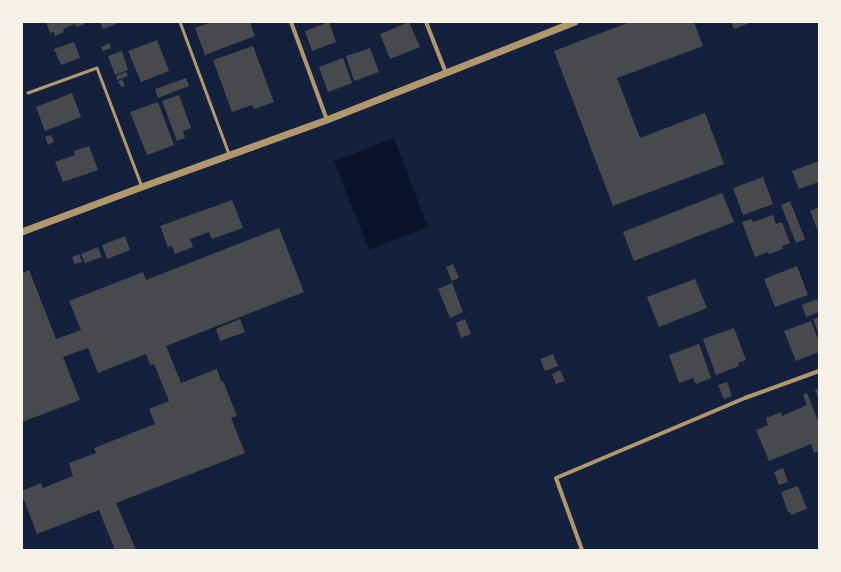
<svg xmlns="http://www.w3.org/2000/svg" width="841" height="572" font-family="'DM Sans',sans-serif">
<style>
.water{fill:#0b132b}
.building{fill:#48494c}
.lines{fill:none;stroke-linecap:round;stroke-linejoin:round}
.service{stroke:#b1986c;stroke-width:3}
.minor{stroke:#b1986c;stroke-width:4}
.tertiary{stroke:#b1986c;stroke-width:7}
</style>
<rect width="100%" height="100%" fill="#14213d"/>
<path class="water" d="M394 138 428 227 369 250 334 161Z"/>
<g class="building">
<path d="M46 22H84L85 24 76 27 75 24 63 29 64 32 55 36 54 32 50 33Z"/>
<path d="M100 22H121L103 29Z"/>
<path d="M212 22H250L255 36 205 55 195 28Z"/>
<path d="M329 22 336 42 312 51 305 31Z"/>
<path d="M409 22 420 47 390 59 380 34Z"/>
<path d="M630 22H694L703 46 617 78 640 138 705 113 724 164 613 206 554 51Z"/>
<path d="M731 22H752L734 29Z"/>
<path d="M157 40 169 71 141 82 128 51Z"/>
<path d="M74 42 80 58 61 65 54 49Z"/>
<path d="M109 43 111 48 103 51 101 47Z"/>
<path d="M253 46 274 102 254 109 252 105 232 112 213 60Z"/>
<path d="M370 48 379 72 354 81 346 56Z"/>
<path d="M122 51 128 70 115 75 108 56Z"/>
<path d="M343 58 352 83 328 92 319 67Z"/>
<path d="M126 72 128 76 117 80 116 76Z"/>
<path d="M186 78 189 86 158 98 155 89Z"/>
<path d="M122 80 125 86 121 87 118 81Z"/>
<path d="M72 93 81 117 45 131 36 107Z"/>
<path d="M179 95 191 128 183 131 185 138 177 141 162 101Z"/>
<path d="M158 102 174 145 147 155 130 112Z"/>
<path d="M51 135 54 142 48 145 45 137Z"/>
<path d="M89 146 98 170 63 182 55 162 75 155 74 151Z"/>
<path d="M819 161V182L799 189 792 171Z"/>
<path d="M763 177 773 204 743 215 733 188Z"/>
<path d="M722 193 734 222 634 261 623 232Z"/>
<path d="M232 200 243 228 212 239 209 232 190 239 193 247 175 254 172 246 168 247 160 226Z"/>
<path d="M790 201 805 239 796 243 781 205Z"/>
<path d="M819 207V234L810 211Z"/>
<path d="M773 215 776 224 782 222 790 243 782 246 783 249 769 254 768 252 755 257 742 222 752 219 753 222Z"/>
<path d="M279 228 304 292 166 346 181 383 217 369 221 381H223L237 416 231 418 245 453 116 503 136 550H115L99 510 37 534 22 495V491L41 483 43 488 73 476 69 463 96 453 94 448 155 424 149 409 169 401 154 364 150 365 146 354 98 373 88 348 63 357 80 400 22 422V273L29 270 56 339 81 330 69 301 143 272 146 280Z"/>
<path d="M125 236 130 250 107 259 102 245Z"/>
<path d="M98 247 102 257 85 263 81 254Z"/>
<path d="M79 254 82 262 75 264 72 257Z"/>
<path d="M453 264 459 278 452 281 446 267Z"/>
<path d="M797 266 808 295 775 307 764 279Z"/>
<path d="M695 279 707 308 659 327 647 297Z"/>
<path d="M452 283 463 312 450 318 438 289Z"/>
<path d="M817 299 819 304V312L806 317 802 305Z"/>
<path d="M819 317V335L813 319Z"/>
<path d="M240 319 245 332 220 341 216 329Z"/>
<path d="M465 319 471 334 461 338 456 323Z"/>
<path d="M811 321 819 342V352L796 361 784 331Z"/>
<path d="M734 328 746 360 738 363 739 366 716 375 703 339Z"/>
<path d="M699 344 711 378 696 384 693 378 679 383 669 355Z"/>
<path d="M553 354 558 366 545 371 540 359Z"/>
<path d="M560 370 565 381 556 384 552 374Z"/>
<path d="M727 382 732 396 724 399 718 385Z"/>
<path d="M819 388V401L815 390Z"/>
<path d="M807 393 819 423V451L814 453 811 444 769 461 756 430 768 425 766 418 781 412 782 416 807 405 803 395Z"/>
<path d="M783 468 788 482 779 485 774 472Z"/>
<path d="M798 486 807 509 791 515 790 512H788L781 492Z"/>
</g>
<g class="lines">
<g class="service">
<path d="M180 22 229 154"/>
<path d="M28 93 97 68 142 187"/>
</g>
<g class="minor">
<path d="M291 22 327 120"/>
<path d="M426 22 446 73"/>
<path d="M582 550 556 478 745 398 819 371"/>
</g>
<path class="tertiary" d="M22 232 142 187 327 120 575 22"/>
</g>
<rect width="841" height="572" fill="none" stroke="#f6f1e7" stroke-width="46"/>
</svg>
